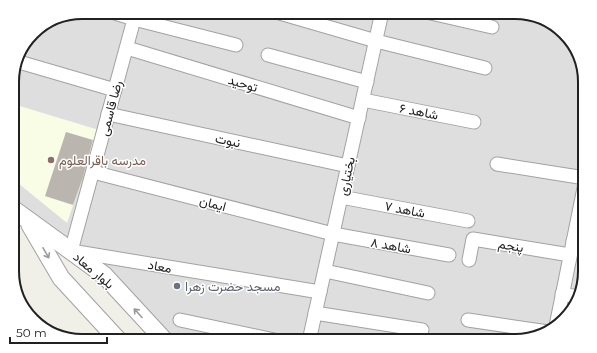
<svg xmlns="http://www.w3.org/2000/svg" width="597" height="353" font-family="Montserrat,Vazirmatn,sans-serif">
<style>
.residential{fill:#dfdede}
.education{fill:#f9fde5}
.building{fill:#bab5ae}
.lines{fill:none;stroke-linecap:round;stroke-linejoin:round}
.minor-casing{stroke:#a2a2a2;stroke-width:15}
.tertiary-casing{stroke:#a2a2a2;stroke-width:19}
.minor{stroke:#fff;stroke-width:13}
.tertiary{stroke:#fff;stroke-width:17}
.oneway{stroke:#9b9b9b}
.education-dot{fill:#8d6e63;stroke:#fff;stroke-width:1.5}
.worship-dot{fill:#6b7280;stroke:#fff;stroke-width:1.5}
.labels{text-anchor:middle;stroke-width:3;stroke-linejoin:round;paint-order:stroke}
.street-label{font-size:13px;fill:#212121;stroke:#fff}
.education-label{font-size:13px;fill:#785e54;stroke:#fff;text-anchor:start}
.worship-label{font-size:13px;fill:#5b616d;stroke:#fff;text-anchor:start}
.rim{fill:none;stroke:#212121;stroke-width:2}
</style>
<rect width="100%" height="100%" fill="#f0efe8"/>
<path class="residential" d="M82 12H515L550 21 576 47 585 77V275L576 306 550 332 519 341H176L111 273 13 202V73L36 30Z"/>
<path class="education" d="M13 104 99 130 67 223 13 179Z"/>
<path class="building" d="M66 132 93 140 83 177 73 205 45 196Z"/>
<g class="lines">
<defs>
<g id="minor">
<path d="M112 12 134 19 236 45"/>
<path d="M136 12 71 251 320 292"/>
<path d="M276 12 376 41 485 68"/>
<path d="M426 12 492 27"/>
<path d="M127 48 359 118"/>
<path d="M268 55 367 82"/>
<path d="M19 62 115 90"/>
<path d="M363 100 474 122"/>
<path d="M108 114 348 166"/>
<path d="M497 164 585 178"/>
<path d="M93 172 333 234 449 255"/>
<path d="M341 197 468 221"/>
<path d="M573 241 585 243"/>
<path d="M469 260 473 239 570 255"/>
<path d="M325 271 428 293"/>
<path d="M562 294 578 297"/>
<path d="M315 313 422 330"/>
<path d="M180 320 279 341"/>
<path d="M468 320 548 332"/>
<path d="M556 326 585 183"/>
<path d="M309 341 382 12"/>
</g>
<g id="tertiary">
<path d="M13 209 104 275 165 341"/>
<path d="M30 225 61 278 119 341"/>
</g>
</defs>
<use href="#minor" class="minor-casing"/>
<use href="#tertiary" class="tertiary-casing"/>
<use href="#minor" class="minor"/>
<use href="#tertiary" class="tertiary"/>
</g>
<defs><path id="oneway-shaft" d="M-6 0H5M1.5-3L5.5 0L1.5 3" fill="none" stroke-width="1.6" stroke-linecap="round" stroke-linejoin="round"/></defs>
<g class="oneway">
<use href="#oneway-shaft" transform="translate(46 253) rotate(60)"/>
<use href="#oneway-shaft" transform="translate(138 313) rotate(-132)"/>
</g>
<circle class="education-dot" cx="51" cy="160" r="4"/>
<circle class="worship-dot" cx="177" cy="286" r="4"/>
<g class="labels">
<g class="street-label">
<text transform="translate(243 83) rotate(17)" y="5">توحید</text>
<text transform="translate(110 108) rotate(-75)" y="5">رضا قاسمی</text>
<text transform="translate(419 111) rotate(11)" y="5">شاهد ۶</text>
<text transform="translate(228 140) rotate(12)" y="5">نبوت</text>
<text transform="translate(346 176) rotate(-78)" y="5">بختیاری</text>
<text transform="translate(213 203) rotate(15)" y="5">ایمان</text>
<text transform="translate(405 209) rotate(11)" y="5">شاهد ۷</text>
<text transform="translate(391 245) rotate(10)" y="5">شاهد ۸</text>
<text transform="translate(511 245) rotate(10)" y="5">پنجم</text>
<text transform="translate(160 266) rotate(10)" y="5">معاد</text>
<text transform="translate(94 270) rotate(40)" y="5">بلوار معاد</text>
</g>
<g class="education-label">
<text x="59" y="165">مدرسه باقرالعلوم</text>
</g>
<g class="worship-label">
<text x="185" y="291">مسجد حضرت زهرا</text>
</g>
</g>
<path d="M0 0H597V353H0ZM82 19H515A63 63 0 0 1 578 82V271A63 63 0 0 1 515 334H82A63 63 0 0 1 19 271V82A63 63 0 0 1 82 19Z" fill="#fff" fill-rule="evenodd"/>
<path class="rim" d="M82 19H515A63 63 0 0 1 578 82V271A63 63 0 0 1 515 334H82A63 63 0 0 1 19 271V82A63 63 0 0 1 82 19Z"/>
<path d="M10 337v6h97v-6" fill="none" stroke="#212121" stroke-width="2"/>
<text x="16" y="337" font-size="12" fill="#212121" stroke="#ffffff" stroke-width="3" paint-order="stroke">50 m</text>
</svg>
